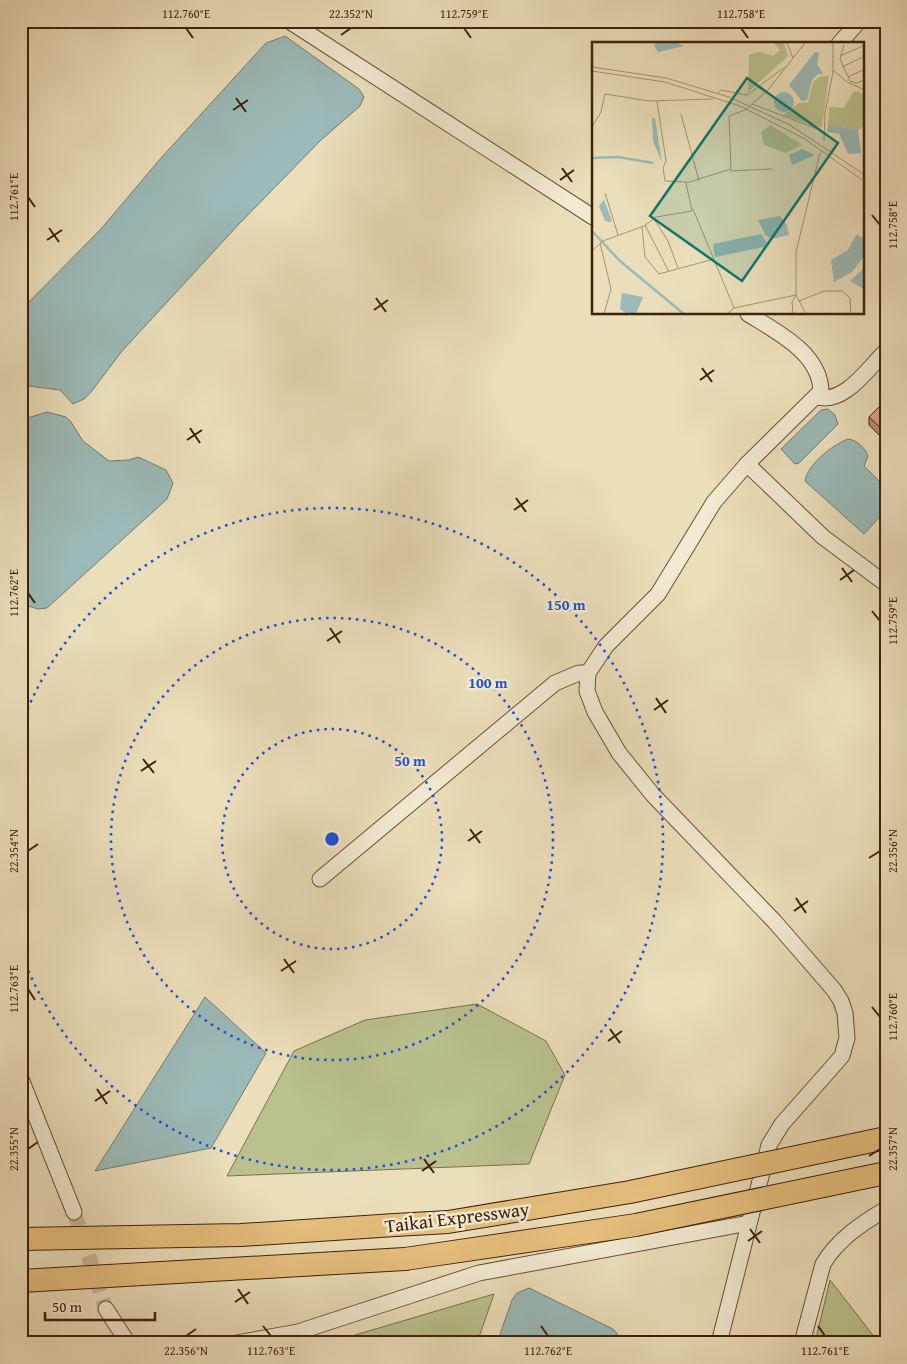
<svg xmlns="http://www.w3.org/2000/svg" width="907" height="1364" font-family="'Gentium Book Plus',serif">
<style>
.green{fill:#bac18e;stroke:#7c704c}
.water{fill:#9bbab8;stroke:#767c73}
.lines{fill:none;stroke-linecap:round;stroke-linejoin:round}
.minor-tunnel{stroke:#c9b897;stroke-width:15;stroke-dasharray:15 8;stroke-linecap:butt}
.minor-casing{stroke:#6a5037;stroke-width:17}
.highway-casing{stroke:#3f200b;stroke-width:24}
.minor{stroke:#f2ead2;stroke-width:15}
.highway{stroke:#e6bf7d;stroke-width:22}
.highway-bridge-casing{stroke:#3f200b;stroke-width:24;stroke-linecap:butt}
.highway-bridge{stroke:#e6bf7d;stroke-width:22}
.wall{fill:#bc8a77;stroke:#3f200b}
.shaded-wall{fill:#997161;stroke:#3f200b}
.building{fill:#dba18a;stroke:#3f200b}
.ticks{fill:none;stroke:#3f200b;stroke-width:2}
.ring{fill:none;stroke:#1d4ed8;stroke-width:2.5;stroke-dasharray:2.5 5}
.labels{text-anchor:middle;stroke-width:5;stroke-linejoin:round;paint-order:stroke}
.street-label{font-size:19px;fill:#3f200b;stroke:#f2ead2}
.inset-river{fill:none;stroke:#9bbab8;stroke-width:2.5}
.inset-road{fill:none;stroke:#a69274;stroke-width:1}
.view{fill:#0f766e;fill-opacity:0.15;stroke:#0f766e;stroke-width:2.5}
.inset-edge{fill:none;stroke:#3f200b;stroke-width:2.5}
.centre{fill:#1d4ed8;stroke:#f2ead2;stroke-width:2.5}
.ring-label{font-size:15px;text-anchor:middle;font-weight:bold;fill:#1d4ed8;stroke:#f2ead2;stroke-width:5;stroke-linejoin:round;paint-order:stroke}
.neatline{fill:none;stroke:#3f200b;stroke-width:2}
.ticks-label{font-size:12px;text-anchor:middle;fill:#3f200b}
</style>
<rect width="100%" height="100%" fill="#ebdeba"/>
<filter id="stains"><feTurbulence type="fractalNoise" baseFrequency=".004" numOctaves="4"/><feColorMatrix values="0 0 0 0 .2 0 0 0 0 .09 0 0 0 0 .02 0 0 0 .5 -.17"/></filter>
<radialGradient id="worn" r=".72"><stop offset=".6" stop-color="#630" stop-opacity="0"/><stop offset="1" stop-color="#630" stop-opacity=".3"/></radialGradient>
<g class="green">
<path d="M477 1004 546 1041 565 1075 529 1164 227 1176 294 1051 365 1020Z"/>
<path d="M830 1280 879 1343H815Z"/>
<path d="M494 1294 477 1343H328Z"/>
</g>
<g class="water">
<path d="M285 36 359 89 364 97 360 106 321 140 239 224 122 351 91 392 84 399 73 404 60 390 21 385V310L101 229 161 158 266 43Z"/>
<path d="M828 409 835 415 838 424 799 463 795 464 781 449 821 410Z"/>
<path d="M47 412 66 417 71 422 83 441 109 461 129 460 138 457 166 470 173 483 167 499 47 608 38 609 21 604V420Z"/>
<path d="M848 439C857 440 865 448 868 456L864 466 886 488V510L864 534 805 481C808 464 832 445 848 439Z"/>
<path d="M205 997 266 1053 211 1148 95 1171Z"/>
<path d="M529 1288 613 1329 621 1338 622 1343H497L512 1300 517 1293Z"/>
</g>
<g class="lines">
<path class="minor-tunnel" d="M74 1212 106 1309"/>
<defs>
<g id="minor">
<path d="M289 21 593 217"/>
<path d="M839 44 859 21"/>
<path d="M818 397C845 404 868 368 886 351"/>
<path d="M747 464 823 537 886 584"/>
<path d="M320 879 555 683 579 673H588"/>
<path d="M21 1079 74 1212"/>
<path d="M106 1309 128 1343"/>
<path d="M237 1343 298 1332 479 1273 749 1223"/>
<path d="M719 1343 769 1145 782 1124 842 1056 847 1038 845 1013 841 1001 834 990 775 922 653 795 619 753 595 712 587 691 588 673 606 646 658 594 714 502 747 464 821 391C820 353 777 332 748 314"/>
<path d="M802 1343 823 1264C838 1239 861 1224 886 1209"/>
</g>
<g id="highway">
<path d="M21 1239 241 1235 395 1225"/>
<path d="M21 1281 405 1259"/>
</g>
</defs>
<use href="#minor" class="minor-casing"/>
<use href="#highway" class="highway-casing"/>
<use href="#minor" class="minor"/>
<use href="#highway" class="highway"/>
<defs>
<g id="highway-bridge">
<path d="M395 1225 448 1222 630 1192 886 1138"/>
<path d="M405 1259 636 1225 886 1173"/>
</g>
</defs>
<use href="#highway-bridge" class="highway-bridge-casing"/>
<use href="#highway-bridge" class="highway-bridge"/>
</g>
<path class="wall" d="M886 400V438L884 440 869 425V417Z"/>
<path class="shaded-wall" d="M886 430V438L884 440V431Z"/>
<path class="building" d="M886 400V430L884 431 869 417Z"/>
<path class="ticks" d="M186 28 193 38M464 28 471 38M741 28 748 38M341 35 351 28M236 98 246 112M233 110 248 100M562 168 572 182M560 180 574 170M28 197 35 207M872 215 880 225M49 228 59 242M47 240 62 230M376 298 386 312M374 310 388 300M702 368 712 382M700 380 714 370M190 428 200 443M187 440 202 430M516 498 526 512M514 510 528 500M842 568 852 582M840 580 854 570M28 593 35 603M872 611 880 621M330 628 340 643M327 641 342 631M656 698 666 713M654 710 668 700M143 759 154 773M141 771 156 761M470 829 480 843M468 841 482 831M28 851 38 844M869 858 880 851M796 898 806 913M794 911 808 901M284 959 294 973M281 971 296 961M28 989 35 1000M872 1007 880 1017M610 1029 620 1043M608 1041 622 1031M97 1089 107 1104M95 1101 110 1091M28 1149 38 1142M869 1156 880 1149M424 1159 434 1173M422 1171 436 1161M750 1229 760 1243M748 1241 762 1231M238 1289 248 1304M235 1302 250 1292M263 1326 271 1336M541 1326 548 1336M818 1326 825 1336M186 1336 196 1329"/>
<g class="ring">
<circle cx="332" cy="839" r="110"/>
<circle cx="332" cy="839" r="221"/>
<path d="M22 723A331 331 0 1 1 22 955"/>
</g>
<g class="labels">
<g class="street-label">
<text transform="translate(457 1217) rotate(-7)" y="7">Taikai Expressway</text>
</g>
</g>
<g transform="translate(592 42)">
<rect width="272" height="272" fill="#ebdeba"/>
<path d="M182 1H192L196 14 156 50 157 13 167 10 181 14 188 8ZM237 34 230 86 191 73 207 61 216 60 221 40 227 35ZM262 49 272 52V84L266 88 236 83 237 65 252 66ZM179 83 210 103 194 111 172 103 169 90Z" fill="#bac18e"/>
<path d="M64 1H85L92 4 66 10 62 3ZM223 10 227 11 225 22 231 32H226L220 38 215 58 210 59 197 43ZM182 60a10 10 0 1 1 20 0a10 10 0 1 1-20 0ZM60 76H63L70 120 61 99ZM236 83 266 88 269 111 256 112 247 92 235 90ZM210 107 223 113 200 123 197 113ZM12 158 20 179 18 180 13 179 7 164ZM188 174 195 183 197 193 180 197 173 193 166 178ZM169 192 177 204 123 215 121 202ZM264 193 272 196V214L260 230 242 240 239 218 256 208ZM272 226H273L272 247 258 239ZM30 251 51 255 44 272H35L28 267Z" fill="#9bbab8"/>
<path class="inset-river" d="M0 116 26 115 61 121M0 189 28 219 92 272"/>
<path class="inset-road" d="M195 1 201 16M252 3 248 17 258 39 264 41 273 38M248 14 273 3M0 25 74 36 137 55 198 83 273 133M250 25 273 14M241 28 255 40 273 48M0 29 73 40 148 64 213 97 273 140M256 35 273 27M126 51 129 48 155 53 193 25M65 59 74 119 71 126 73 139 95 140M160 62 231 89M89 72 107 139M0 85 9 70 13 52 57 59 121 57M232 99 233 71 241 30V1M138 129 180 127M13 151 26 193M101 167 142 266M62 177 76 199 86 226M53 183 77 230M50 185 53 215 67 232 122 217M8 201 19 247 12 272M0 209 11 199 52 184 64 175 100 169 94 141 139 127 137 74 153 68 175 49 213 1M207 259 232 249H250L258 256 259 272M135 272 142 266 204 253M201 272 200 260 204 253M214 272 204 253V210L228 111"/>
<path class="view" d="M155 36 246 101 150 239 58 174Z"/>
<rect width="272" height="272" class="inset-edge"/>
</g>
<circle cx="332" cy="839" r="8" class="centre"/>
<g class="ring-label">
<text x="566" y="610">150 m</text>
<text x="488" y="688">100 m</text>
<text x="410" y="766">50 m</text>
</g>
<rect width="907" height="1364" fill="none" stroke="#ebdeba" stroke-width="55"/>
<path d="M45 1312v8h110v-8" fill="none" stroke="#3f200b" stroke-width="2.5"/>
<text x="52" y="1312" font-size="15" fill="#3f200b" stroke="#f2ead2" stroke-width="4" paint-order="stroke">50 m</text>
<rect x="28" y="28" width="852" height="1308" class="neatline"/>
<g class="ticks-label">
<text x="186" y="18">112.760°E</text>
<text x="351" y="18">22.352°N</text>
<text x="464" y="18">112.759°E</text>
<text x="741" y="18">112.758°E</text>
<text transform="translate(14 197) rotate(-90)" y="4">112.761°E</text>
<text transform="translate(893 225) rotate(-90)" y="4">112.758°E</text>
<text transform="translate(14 593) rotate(-90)" y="4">112.762°E</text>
<text transform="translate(893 621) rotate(-90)" y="4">112.759°E</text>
<text transform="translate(893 851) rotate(-90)" y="4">22.356°N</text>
<text transform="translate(14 851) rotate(-90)" y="4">22.354°N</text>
<text transform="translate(14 989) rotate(-90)" y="4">112.763°E</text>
<text transform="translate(893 1017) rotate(-90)" y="4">112.760°E</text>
<text transform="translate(893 1149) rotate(-90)" y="4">22.357°N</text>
<text transform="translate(14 1149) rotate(-90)" y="4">22.355°N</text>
<text x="186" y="1355">22.356°N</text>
<text x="271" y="1355">112.763°E</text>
<text x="548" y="1355">112.762°E</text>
<text x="825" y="1355">112.761°E</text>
</g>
<rect width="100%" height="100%" filter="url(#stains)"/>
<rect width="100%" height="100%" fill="url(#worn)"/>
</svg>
